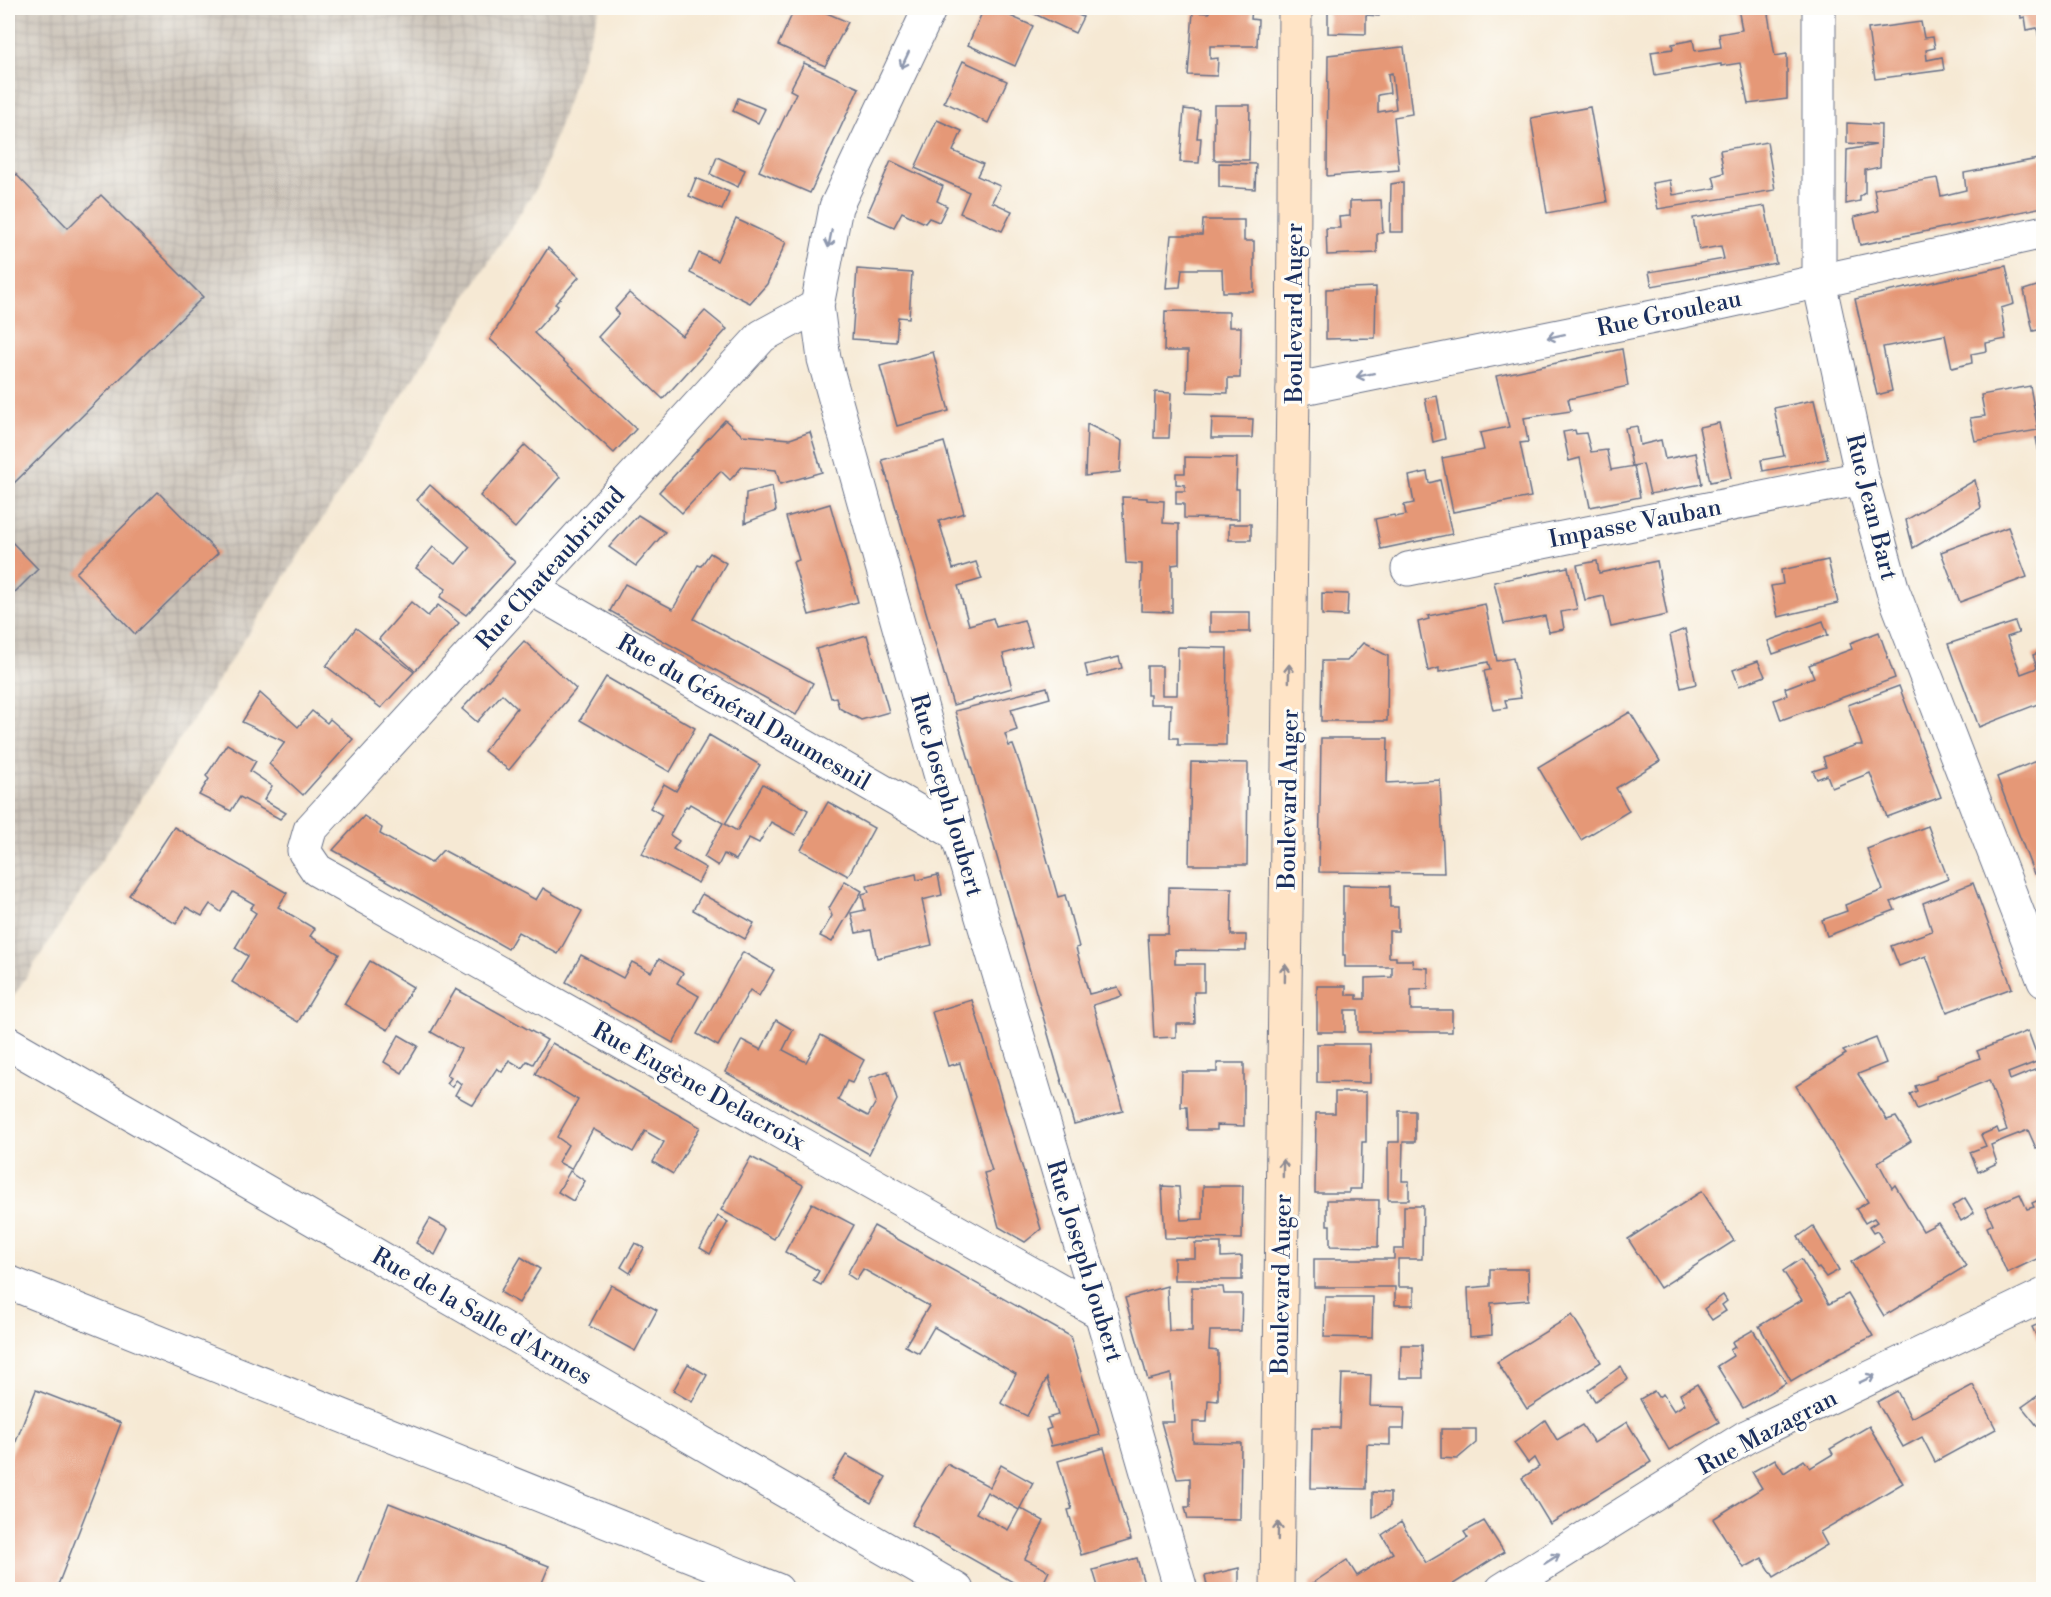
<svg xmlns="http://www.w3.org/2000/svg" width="2051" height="1597" font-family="'Libre Bodoni',serif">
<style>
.industrial{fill:url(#industrial-grid)}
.building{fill:#e59877;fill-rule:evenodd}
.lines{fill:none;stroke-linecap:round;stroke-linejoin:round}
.street-casing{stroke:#687087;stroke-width:35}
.secondary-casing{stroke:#687087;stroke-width:35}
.street{stroke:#fff;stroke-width:33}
.secondary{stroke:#ffe4c6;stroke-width:33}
.oneway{stroke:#8d97ae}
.oneway2{stroke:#8d8a92}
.labels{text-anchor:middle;stroke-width:6;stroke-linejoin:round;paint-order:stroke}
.street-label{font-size:24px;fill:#1b2f5e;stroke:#fdfcf7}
</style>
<defs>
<pattern id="industrial-grid" width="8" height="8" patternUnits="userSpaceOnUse" patternTransform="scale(1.5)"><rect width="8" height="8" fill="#cbc3b8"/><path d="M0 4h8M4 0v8" fill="none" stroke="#aea8a1"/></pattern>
</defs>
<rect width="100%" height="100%" fill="#fdfcf7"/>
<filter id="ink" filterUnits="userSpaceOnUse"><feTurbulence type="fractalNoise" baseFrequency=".0167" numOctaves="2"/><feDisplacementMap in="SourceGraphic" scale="12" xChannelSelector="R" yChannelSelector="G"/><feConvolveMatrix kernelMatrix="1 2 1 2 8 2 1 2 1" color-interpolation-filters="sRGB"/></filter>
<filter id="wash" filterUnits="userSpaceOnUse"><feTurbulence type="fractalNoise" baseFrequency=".008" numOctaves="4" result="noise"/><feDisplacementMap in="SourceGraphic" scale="24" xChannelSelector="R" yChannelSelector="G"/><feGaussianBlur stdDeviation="1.35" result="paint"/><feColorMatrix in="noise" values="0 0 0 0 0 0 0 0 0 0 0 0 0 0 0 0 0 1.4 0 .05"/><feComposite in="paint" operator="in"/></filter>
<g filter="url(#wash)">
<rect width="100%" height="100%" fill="#f6e9d4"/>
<path class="industrial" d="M8 8H600L539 184 8 1005Z"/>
<g id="blocks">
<g class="building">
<path d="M795 8H815L848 22 825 66 778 45Z"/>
<path d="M984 8H992L1033 26 1015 66 968 45Z"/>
<path d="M1022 8H1061L1083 17 1075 33Z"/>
<path d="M1209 8H1252L1251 19 1258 20 1257 46H1210V59L1218 58 1217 76 1188 75 1193 12 1209 13Z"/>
<path d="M1328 8H1379V16L1366 15V34L1328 33Z"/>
<path d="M1738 8H1767L1775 56 1787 54V99L1748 104 1740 63 1721 66V64L1655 75 1651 52 1673 49 1672 44 1693 40 1695 51 1721 47 1719 34 1742 30Z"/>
<path d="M2020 8H2043V49H2041L2037 28 2027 30 2025 17 2021 18Z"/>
<path d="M1921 22 1924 38 1933 37 1935 48 1926 50 1927 60 1942 57 1944 70 1875 79 1868 29Z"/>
<path d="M1402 47H1404L1412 114 1394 117 1399 170 1327 176 1328 55ZM1392 73 1396 109 1378 112V95L1390 93 1388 74Z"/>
<path d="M963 61 1007 81 988 123 944 102Z"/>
<path d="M804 63 859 88 810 193 759 171 796 93 790 90Z"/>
<path d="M738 98 765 109 758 123 733 111Z"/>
<path d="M1214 105H1250L1249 160H1214Z"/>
<path d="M1590 107 1607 202 1547 213 1531 118Z"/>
<path d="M1184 109 1200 111 1197 138H1201L1199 163 1180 162Z"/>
<path d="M937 120 962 131 953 151 983 164 977 176 1000 186 992 202 1012 211 1002 231 960 213 969 192 915 168Z"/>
<path d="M1847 123 1881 125 1880 167 1865 170V193L1860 196V201L1846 204 1847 150 1876 145 1847 143Z"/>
<path d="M1767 142 1775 190 1658 209 1652 183 1670 180 1673 195 1716 188 1713 176 1724 173 1720 150Z"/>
<path d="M717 157 745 170 738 187 710 174Z"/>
<path d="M2043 158V207L1860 245 1854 217 1878 211 1874 189 1937 178 1941 196 1966 190 1964 173Z"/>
<path d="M891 161 943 186 937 201 947 206 939 222 929 218 925 223 902 212 894 227 867 215Z"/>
<path d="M1219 163 1256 164 1255 189 1219 187Z"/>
<path d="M8 166 68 228 101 195 203 297 8 489Z"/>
<path d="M696 178 729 192 722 210 689 196Z"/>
<path d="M1403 182V232H1390L1391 184Z"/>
<path d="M1381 200 1383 233H1377V253L1327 255 1326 228H1340L1339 217 1350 216V201Z"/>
<path d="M1765 206 1776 263 1652 286 1649 272 1724 259 1721 246 1699 250 1693 218Z"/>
<path d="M736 219 786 242 767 284 750 303 690 273 699 253 717 261Z"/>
<path d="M1203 220H1244V241H1254V292H1223L1222 269H1182L1180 287 1166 288 1171 235H1202Z"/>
<path d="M548 248 579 277 555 304 558 306 534 333 636 429 614 453 490 339Z"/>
<path d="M2006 266 2014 304 2001 308 2006 339 1986 343 1987 351 1971 354 1972 363 1952 368 1945 335 1883 347 1892 391 1877 395 1855 299Z"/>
<path d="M857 269 912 273 909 318 898 317 896 342 852 339Z"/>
<path d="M2043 284V329L2033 331 2024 290Z"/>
<path d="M1376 287 1375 338 1326 339V289Z"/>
<path d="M629 293 682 336 705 311 727 329 663 399 598 337 619 314 615 309Z"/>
<path d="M1165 311 1229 312V327H1241L1240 378H1228V393L1187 392 1188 351H1164Z"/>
<path d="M1622 349 1628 386 1568 399 1571 411 1524 418 1528 442 1520 443 1531 497 1453 512 1442 458 1484 450 1480 433 1509 427 1496 376Z"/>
<path d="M933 352 949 411 897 426 880 366Z"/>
<path d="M2030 386 2038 430 1975 441 1970 418 1985 416 1981 395Z"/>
<path d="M1155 392 1171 393 1169 438H1154Z"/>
<path d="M1437 396 1445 439 1433 442 1425 398Z"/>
<path d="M1814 400 1828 459 1763 471 1761 460 1784 456 1774 408Z"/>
<path d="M1212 418 1253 419 1252 438H1211Z"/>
<path d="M725 420 742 435 790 439 810 432 822 472 780 484 776 470 742 467 730 480 721 471 682 513 659 492Z"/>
<path d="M1719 423 1731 478 1710 482 1699 427Z"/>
<path d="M1087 424 1122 441 1120 472 1085 476Z"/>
<path d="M1637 426 1640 445 1661 440 1665 459 1696 453 1702 484 1650 494 1643 464 1632 466 1625 428Z"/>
<path d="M1575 430 1576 434 1586 433 1591 452 1607 450 1611 470 1634 466 1640 497 1590 507 1580 458 1569 461 1563 432Z"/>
<path d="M2043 437V468H2042L2036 438Z"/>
<path d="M944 442 964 513 939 521 953 569 976 562 982 579 958 586 969 625 993 618 996 627 1024 620 1032 646 1003 654 1012 688 953 705 882 460Z"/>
<path d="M525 445 560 477 515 528 480 496Z"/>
<path d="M1185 457 1237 458 1236 489H1239V519L1184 518V504H1176V491H1185V485L1176 484V473H1185Z"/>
<path d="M1427 472 1429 483 1440 480 1452 534 1381 549 1375 519 1394 515 1395 517 1406 515 1404 505 1414 503 1409 476Z"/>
<path d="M1975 480 1981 508 1913 548 1906 520Z"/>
<path d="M430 485 515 562 466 615 440 597 446 589 416 568 433 547 456 564 470 547 417 500Z"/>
<path d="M772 486 776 511 745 523 746 493Z"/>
<path d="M158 492 218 553 135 634 76 573Z"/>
<path d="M1122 497 1147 498V500L1164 501 1163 523 1179 524V564L1172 565V612L1141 611 1142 564 1126 563Z"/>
<path d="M830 504 858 602 809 615 793 562 799 560 786 517Z"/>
<path d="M638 515 665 532 636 566 609 547Z"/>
<rect x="1229" y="524" width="22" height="16"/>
<path d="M2008 527 2027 577 1960 602 1941 552Z"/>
<path d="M8 538 38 569 8 599Z"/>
<path d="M710 553 726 563 694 619 813 683 796 715 610 611 625 584 673 609 698 565 701 566Z"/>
<path d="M1828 560 1838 603 1778 617 1771 586 1783 584 1781 570Z"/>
<path d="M1597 561 1599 573 1657 561 1667 615 1611 627 1604 596 1585 600 1577 565Z"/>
<path d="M1568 567 1577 609 1561 612 1564 629 1549 632 1545 616 1504 624 1494 582Z"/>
<path d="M1322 593 1348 594 1347 616 1322 615Z"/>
<path d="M411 602 428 616 438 605 459 623 415 671 379 639Z"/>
<path d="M1485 604 1497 661 1513 658 1521 698 1505 700 1507 708 1493 710 1484 671 1490 670 1488 662 1439 672V668L1428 671 1418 622 1429 619 1428 616Z"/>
<rect x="1210" y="612" width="40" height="20"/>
<path d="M1823 621 1828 635 1773 654 1768 641Z"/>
<path d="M2015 622 2019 633 2007 637 2021 674 2037 668 2033 655 2043 651V702L1979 727 1948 644Z"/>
<path d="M356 628 414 672 381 708 326 666Z"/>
<path d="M1685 629 1696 684 1681 688 1670 635Z"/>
<path d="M1879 632 1895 678 1781 720 1774 700 1787 695 1785 688 1814 677 1809 665 1852 649 1850 643Z"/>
<path d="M867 635 889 712 861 720 839 708 836 697 831 698 816 649Z"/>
<path d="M524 641 576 689 509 770 484 751 517 708 502 694 477 722 462 709Z"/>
<path d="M1363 643 1388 656 1387 721H1321L1322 661H1347Z"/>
<path d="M1178 647 1227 648 1226 745H1178V738H1170L1171 704H1150V695H1147V666H1162V695H1177Z"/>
<path d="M1119 657 1122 668 1088 677 1085 665Z"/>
<path d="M1758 661 1765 676 1739 686 1733 670Z"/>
<path d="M606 677 695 728 670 772 580 720Z"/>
<path d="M1899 686 1941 797 1887 817 1870 773 1832 788 1827 775 1817 779 1813 771 1826 767 1823 757 1856 745H1862L1848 705Z"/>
<path d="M1047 687 1050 698 1011 709 1017 730 1005 734 1009 746 1013 745 1020 764 1058 897 1065 895 1079 947 1076 948 1089 994 1118 987 1122 996 1093 1005 1123 1111 1074 1124 955 711Z"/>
<path d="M260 693 298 727 312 711 327 723 330 719 353 739 303 795 269 764 285 742 242 722Z"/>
<path d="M1630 712 1660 761 1616 788 1629 811 1581 840 1538 767Z"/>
<path d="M709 735 760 765 725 824 737 831 763 784 808 810 795 835 771 822 759 843 749 838 736 860 724 854 718 866 704 857 723 823 690 804 688 807 686 806 670 835 679 841 673 849 706 868 698 883 642 854 662 815 650 808 664 784 676 791Z"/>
<path d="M1321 738H1388L1387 783 1440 780 1444 873 1319 872Z"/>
<path d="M227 744 256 761 250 771 272 786 264 800 286 813 280 819 240 797 231 811 199 795 209 779 206 776Z"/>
<path d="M2041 759 2043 765V871L2034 874 1997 777Z"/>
<path d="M1191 762 1248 763 1247 865H1189Z"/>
<path d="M828 802 874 828 848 876 801 850Z"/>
<path d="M364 816 382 828 380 834 431 863 443 850 536 900 543 888 582 911 558 954 518 932 508 949 333 850Z"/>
<path d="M1928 826 1948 879 1891 902 1895 910 1827 936 1822 920 1847 911 1845 905 1883 890 1867 849Z"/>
<path d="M174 827 287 893 278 907 315 929 310 936 339 954 298 1022 232 982 248 956 235 948 256 913 250 909 254 904 233 892 221 912 210 904 202 916 186 907 176 924 129 895Z"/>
<path d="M916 874 917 880 938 875 942 895 922 900 932 945 877 958 871 930 856 933 851 913 865 910 862 894 869 892 867 886Z"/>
<path d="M845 881 862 891 832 942 820 936 832 916 829 908Z"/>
<path d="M1973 883 2012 988 1947 1012 1926 956 1899 966 1891 946 1932 931 1923 903Z"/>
<path d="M1343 885 1390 886V907H1398V931H1389V957H1396V960H1412L1413 967 1428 968V989L1411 990V1010H1452V1032H1358V1010H1345V1032H1317V986H1346V995H1357V999H1365V978L1392 977V967H1345V955H1343Z"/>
<path d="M1169 887 1232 888 1231 935H1246V951L1175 950V964H1204V992H1194L1195 1024H1176V1037L1154 1038 1148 934H1168Z"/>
<path d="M702 894 754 923 745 939 693 910Z"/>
<path d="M743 952 774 970 759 996 750 990 718 1046 697 1034Z"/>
<path d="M581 955 623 978 632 962 651 972 659 959 683 973 677 983 699 996 673 1043 566 982Z"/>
<path d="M370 961 413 987 388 1030 344 1004Z"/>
<path d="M456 989 547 1040 533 1064 527 1061 522 1068 509 1060 502 1072 497 1068 473 1105 455 1095 461 1084 456 1080 452 1087 447 1083 451 1078 447 1075 461 1049 431 1032Z"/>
<path d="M972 1000 1041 1229 1025 1242 999 1227 984 1173 992 1171 960 1063 948 1066 932 1012Z"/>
<path d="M776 1020 793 1030 783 1050 806 1062 821 1035 864 1060 852 1083 847 1081 838 1100 868 1116 876 1102 869 1078 888 1071 897 1100 869 1154 725 1072 742 1040 761 1050Z"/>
<path d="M2028 1031 2039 1061 2008 1073 2010 1080 2042 1067 2043 1072V1145L2036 1148 2028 1130 2005 1139 1991 1145 1997 1163 1978 1172 1970 1152 1986 1146 1981 1135 1997 1128 1999 1133 2007 1130 1989 1080 1917 1109 1910 1094 1917 1091 1915 1086 1936 1079V1075L1980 1058 1977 1051Z"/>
<path d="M399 1035 418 1046 402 1073 384 1062Z"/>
<path d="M1876 1038 1886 1063 1858 1074 1887 1120 1896 1117 1911 1141 1878 1162 1892 1188 1895 1185 1923 1231 1938 1223 1966 1266 1884 1316 1851 1262 1884 1242 1877 1231 1873 1233 1869 1227 1877 1222 1874 1218 1865 1223 1856 1209 1868 1202 1796 1086 1846 1054 1843 1051Z"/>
<path d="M552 1043 700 1127 673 1174 653 1162 664 1142 645 1131 633 1152 593 1129 571 1169 558 1162 568 1145 557 1137 578 1100 535 1074Z"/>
<path d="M1317 1044H1370V1083L1317 1082Z"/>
<path d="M1217 1063H1244V1126L1217 1125V1130H1188L1187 1107H1181L1182 1072H1217Z"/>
<path d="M1335 1092H1366V1142H1362L1361 1189H1349V1193H1315L1316 1113H1335Z"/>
<path d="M1399 1111H1415V1142H1403L1402 1181H1409V1200H1388V1142H1399Z"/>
<path d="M751 1157 803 1185 774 1239 721 1210Z"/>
<path d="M570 1171 585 1181 573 1201 558 1192Z"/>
<path d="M1162 1186 1179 1187 1181 1220 1203 1219V1186H1243L1242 1239 1165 1238Z"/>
<path d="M1702 1191 1734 1241 1660 1288 1628 1239Z"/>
<path d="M2020 1194 2027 1209 2034 1207 2032 1203 2043 1198V1256L2007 1273 1987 1227 1993 1224 1986 1208Z"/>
<path d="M1965 1198 1974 1213 1961 1221 1952 1206Z"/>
<path d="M1327 1200H1379L1378 1247 1330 1246V1225H1327Z"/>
<path d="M812 1203 854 1225 821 1285 813 1281 819 1271 785 1252Z"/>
<path d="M1404 1206H1423L1422 1259H1398V1287H1414V1305H1395V1287H1314V1259H1394V1249H1404Z"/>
<path d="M718 1216 728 1222 710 1254 700 1248Z"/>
<path d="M430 1219 448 1229 435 1255 416 1243Z"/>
<path d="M874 1226 1070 1336 1100 1435 1051 1446 1046 1430 1051 1428 1047 1418 1058 1415 1047 1378 1027 1416 1001 1403 1016 1374 934 1327 919 1353 905 1346 929 1306 863 1269 856 1280 847 1274Z"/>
<path d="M1813 1226 1839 1270 1826 1277 1819 1268 1817 1269 1798 1237Z"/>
<path d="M635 1243 644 1248 630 1273 621 1267Z"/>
<path d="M1195 1243H1221V1257L1242 1256V1280H1174V1258H1195Z"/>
<path d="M521 1257 540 1269 519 1303 500 1292Z"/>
<path d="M1801 1259 1829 1304 1848 1294 1873 1336 1835 1355 1791 1381 1759 1326 1802 1300 1783 1271Z"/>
<path d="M1490 1269H1528L1529 1300 1491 1303 1492 1335 1470 1337 1468 1288 1490 1286Z"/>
<path d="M611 1285 657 1310 635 1351 589 1326Z"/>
<path d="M1167 1286 1169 1331H1192V1287H1223L1224 1294H1242L1241 1331H1210L1209 1350 1218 1351V1401L1208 1400 1207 1422H1193V1442L1241 1443 1240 1520 1188 1519 1185 1507H1190V1478L1177 1479 1161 1422H1174L1171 1374 1148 1380 1125 1298Z"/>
<path d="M1723 1295 1727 1301 1722 1305 1726 1311 1712 1320 1704 1309Z"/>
<path d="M1325 1297H1373L1372 1338 1324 1337Z"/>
<path d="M1572 1315 1601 1362 1527 1409 1497 1362Z"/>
<path d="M2043 1322V1349L2032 1327Z"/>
<path d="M1753 1330 1786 1383 1743 1408 1717 1366 1733 1356 1730 1350 1735 1347 1732 1342Z"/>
<path d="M1401 1345H1422L1423 1378H1400Z"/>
<path d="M688 1364 707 1375 692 1402 673 1391Z"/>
<path d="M1621 1366 1628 1379 1595 1401 1588 1390Z"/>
<path d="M1342 1374 1371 1375 1370 1406 1405 1407 1404 1429H1390V1445L1367 1444 1366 1489 1311 1488 1312 1428H1340Z"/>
<path d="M1697 1384 1719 1422 1669 1450 1640 1399 1654 1391 1658 1397 1663 1394 1674 1411 1685 1404 1680 1394Z"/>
<path d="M1973 1385 1996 1429 1935 1462 1922 1437 1903 1447 1877 1402 1897 1391 1911 1418Z"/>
<path d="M36 1390 121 1423 56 1590H8V1462Z"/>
<path d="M2043 1392V1433L2022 1407Z"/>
<path d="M1545 1420 1557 1440 1582 1425 1594 1443 1627 1422 1651 1462 1550 1524 1522 1478 1539 1467 1534 1458 1528 1463 1514 1443Z"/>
<path d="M1869 1426 1903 1483 1820 1532 1827 1545 1774 1577 1762 1558 1744 1568 1713 1519 1762 1488 1752 1472 1775 1459 1784 1473 1804 1460 1810 1468 1833 1454 1830 1449Z"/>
<path d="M1441 1429H1476V1443L1457 1459 1441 1458Z"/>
<path d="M1104 1448 1131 1540 1081 1555 1068 1510 1072 1509 1058 1461Z"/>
<path d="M846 1455 886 1477 871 1503 831 1480Z"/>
<path d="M947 1464 990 1487 1001 1465 1033 1483 1019 1510 987 1492 976 1513 1008 1530 1020 1508 1044 1521 1025 1559 1049 1571 1040 1590H1027L911 1525Z"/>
<path d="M1373 1492 1390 1493V1506L1373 1518Z"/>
<path d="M389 1503 549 1566 539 1590H355Z"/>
<path d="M1484 1521 1504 1552 1444 1590H1310V1585L1347 1560 1357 1576 1393 1553 1382 1535 1401 1522 1426 1563 1468 1538 1464 1532Z"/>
<path d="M1137 1558 1144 1584 1124 1590H1099L1093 1570Z"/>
<path d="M1239 1568V1590H1208L1205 1576Z"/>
</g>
</g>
</g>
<g filter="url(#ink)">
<use href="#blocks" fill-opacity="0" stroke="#687087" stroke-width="1.5"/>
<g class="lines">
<defs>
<g id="street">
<path d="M930 8 836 207 817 306 824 359 957 834 1101 1313 1181 1590"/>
<path d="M1819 8V282L1862 478 1893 591 2044 981"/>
<path d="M817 306 762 336 310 830 304 851 317 870 1101 1313"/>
<path d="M1293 390 1683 311 2044 232"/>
<path d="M1408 569 1862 478"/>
<path d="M532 589 957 834"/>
<path d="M8 1043 957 1590"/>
<path d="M8 1282 777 1590"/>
<path d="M1502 1590 1746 1437 2044 1295"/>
</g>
<path id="secondary" d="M1277 1590 1293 390 1295 8"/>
</defs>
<use href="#street" class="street-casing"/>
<use href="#secondary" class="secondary-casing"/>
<use href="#street" class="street"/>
<use href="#secondary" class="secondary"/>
</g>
<defs><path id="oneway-shaft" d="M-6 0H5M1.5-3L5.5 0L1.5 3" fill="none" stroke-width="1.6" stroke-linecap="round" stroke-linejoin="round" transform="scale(1.5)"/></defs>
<g class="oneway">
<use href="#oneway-shaft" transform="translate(905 60) rotate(115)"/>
<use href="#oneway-shaft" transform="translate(830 239) rotate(101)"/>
<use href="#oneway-shaft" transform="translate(1556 336) rotate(168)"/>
<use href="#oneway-shaft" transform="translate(1365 375) rotate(168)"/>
<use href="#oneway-shaft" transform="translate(1867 1379) rotate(-26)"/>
<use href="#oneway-shaft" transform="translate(1552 1559) rotate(-32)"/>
</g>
<g class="oneway2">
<use href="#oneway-shaft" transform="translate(1289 673) rotate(-89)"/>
<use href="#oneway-shaft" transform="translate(1285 973) rotate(-89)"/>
<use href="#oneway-shaft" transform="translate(1283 1168) rotate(-89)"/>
<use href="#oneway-shaft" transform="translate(1278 1531) rotate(-89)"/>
</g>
</g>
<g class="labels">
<g class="street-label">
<text transform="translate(1294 313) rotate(-90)" y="8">Boulevard Auger</text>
<text transform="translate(1669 313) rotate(-12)" y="8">Rue Grouleau</text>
<text transform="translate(1872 507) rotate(76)" y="8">Rue Jean Bart</text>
<text transform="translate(1635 523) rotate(-11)" y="8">Impasse Vauban</text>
<text transform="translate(550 568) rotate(-48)" y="8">Rue Chateaubriand</text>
<text transform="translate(744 712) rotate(30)" y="8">Rue du Général Daumesnil</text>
<text transform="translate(947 795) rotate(74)" y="8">Rue Joseph Joubert</text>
<text transform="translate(1288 799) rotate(-89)" y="8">Boulevard Auger</text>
<text transform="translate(699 1086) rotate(29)" y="8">Rue Eugène Delacroix</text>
<text transform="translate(1085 1261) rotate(73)" y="8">Rue Joseph Joubert</text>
<text transform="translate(1281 1284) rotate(-89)" y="8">Boulevard Auger</text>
<text transform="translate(482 1316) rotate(30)" y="8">Rue de la Salle d'Armes</text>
<text transform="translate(1767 1432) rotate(-28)" y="8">Rue Mazagran</text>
</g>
</g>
<rect width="2051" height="1597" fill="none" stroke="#fdfcf7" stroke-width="30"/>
</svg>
